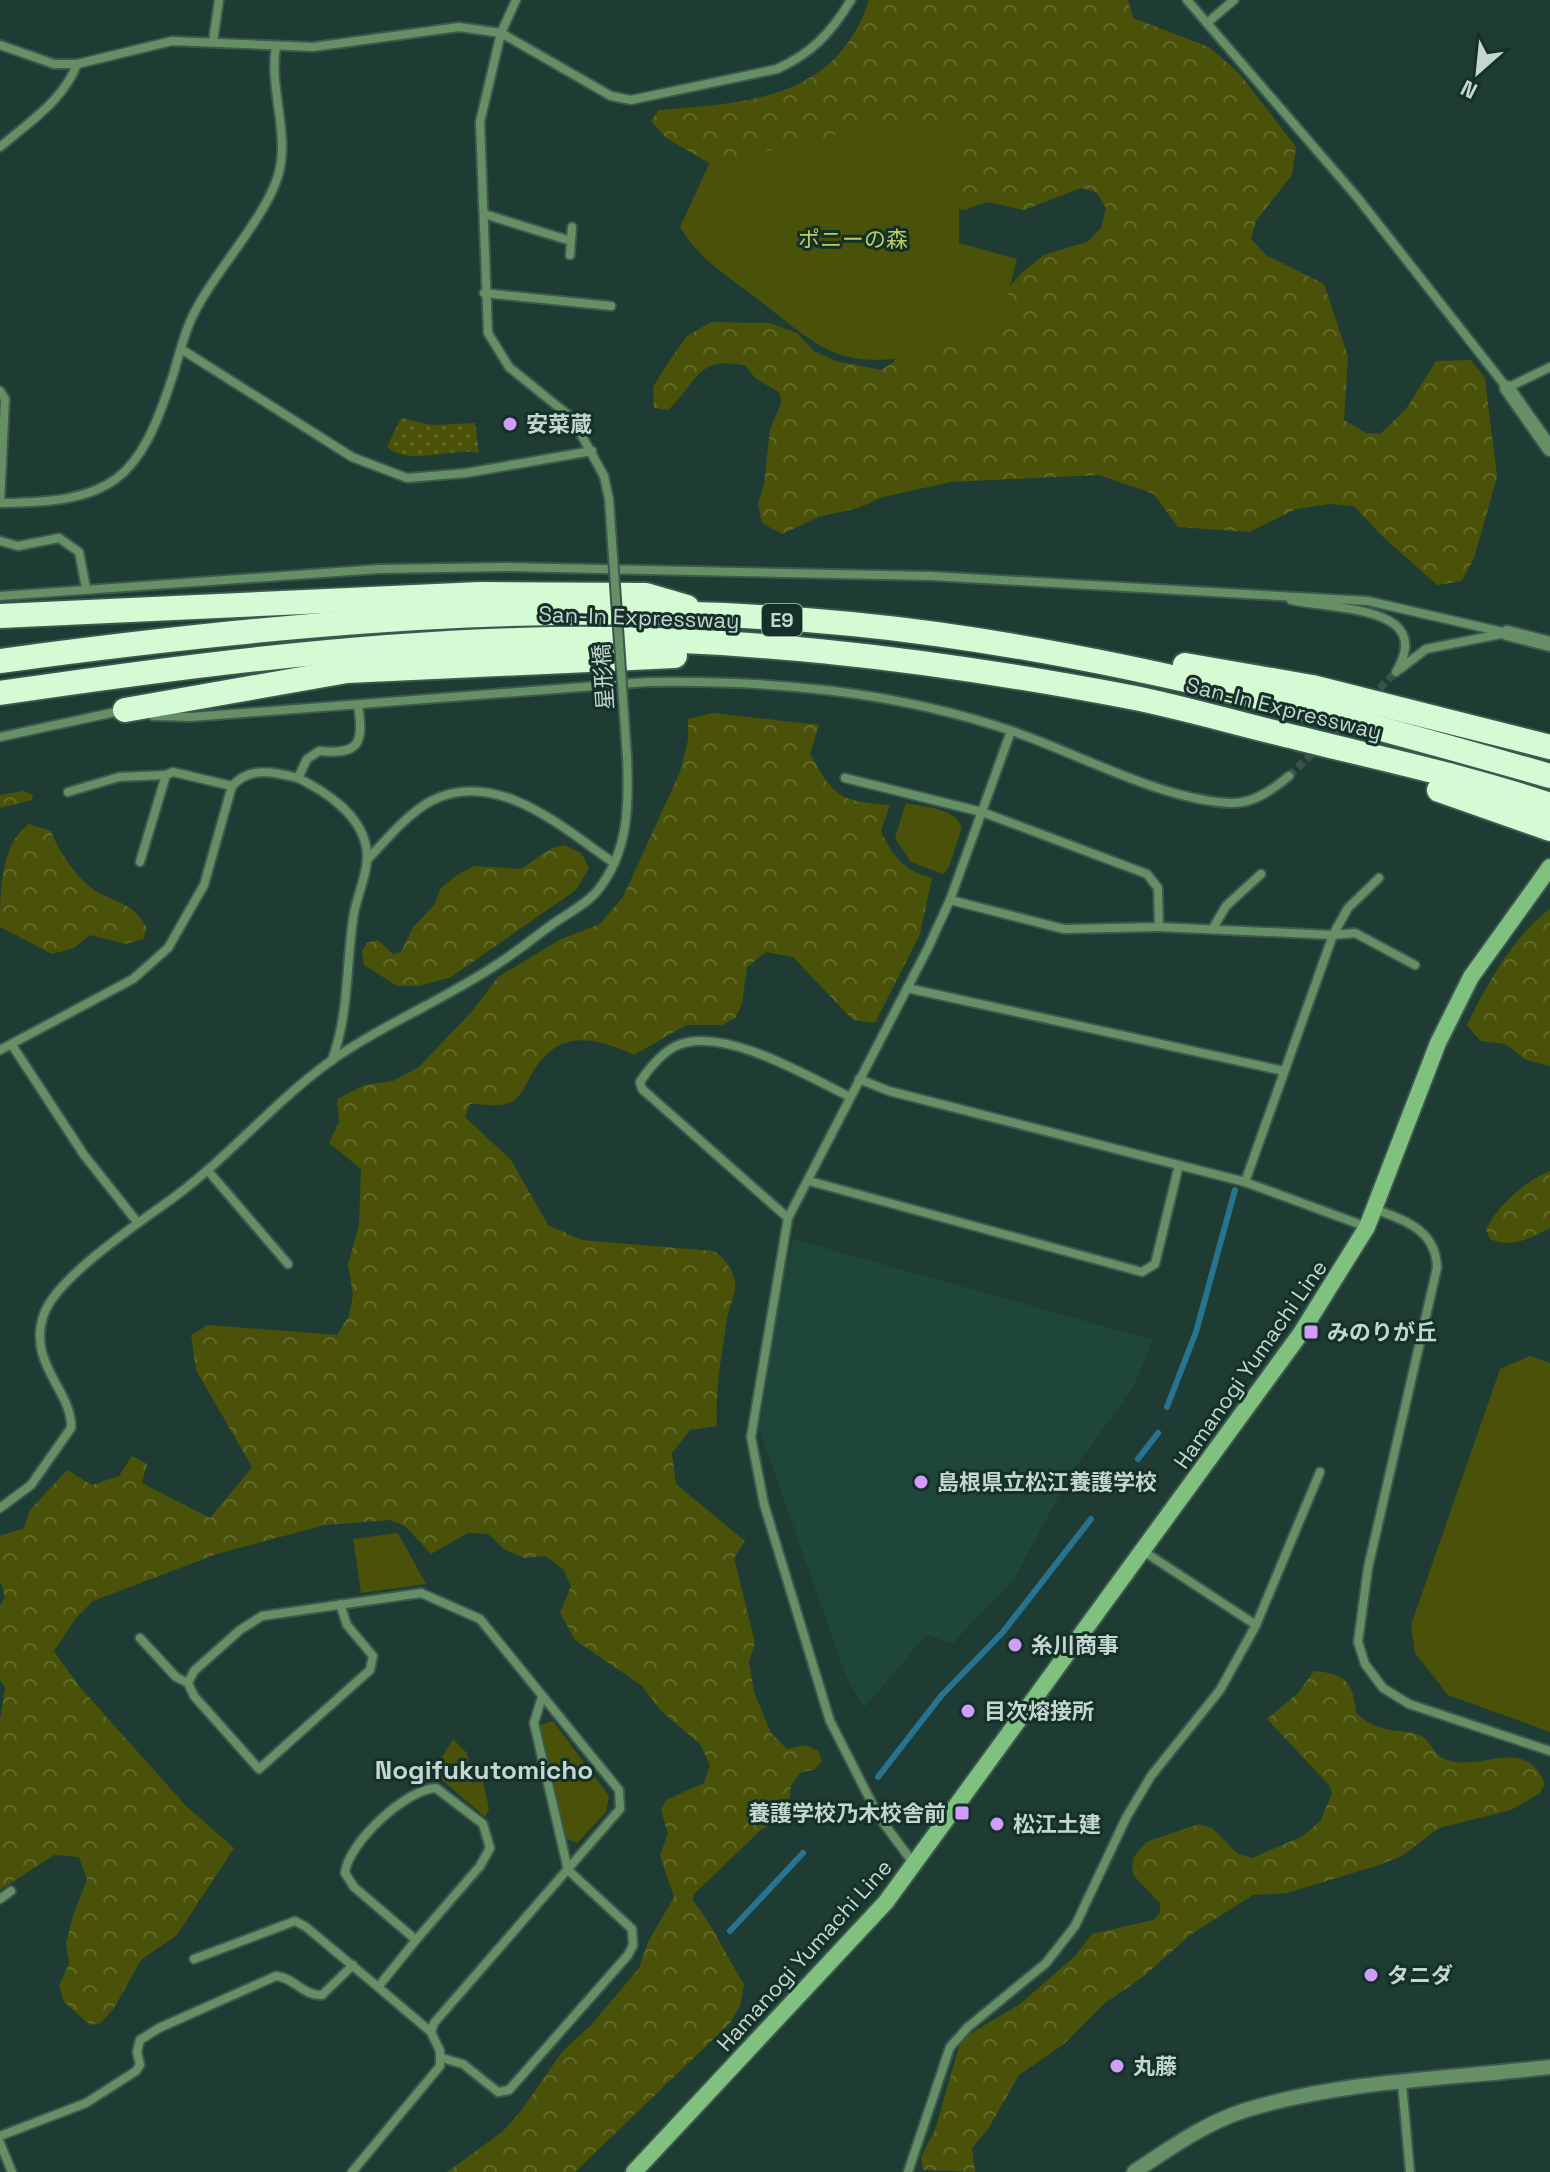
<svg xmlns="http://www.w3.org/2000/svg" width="1550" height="2172" font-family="'Space Grotesk','Noto Sans JP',sans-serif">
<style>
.built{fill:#1e463a}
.grass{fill:url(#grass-dots)}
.forest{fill:url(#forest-crowns)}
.park{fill:#495208}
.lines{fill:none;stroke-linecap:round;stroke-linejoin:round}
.stream{stroke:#277390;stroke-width:6}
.minor-tunnel{stroke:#37534b;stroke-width:8;stroke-dasharray:8 4;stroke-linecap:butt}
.minor-casing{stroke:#3c584f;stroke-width:12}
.tertiary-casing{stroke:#3c584f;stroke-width:18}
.secondary-casing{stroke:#3c584f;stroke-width:20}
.motorway-casing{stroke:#3c584f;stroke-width:28}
.minor{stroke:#668f66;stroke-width:8}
.tertiary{stroke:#668f66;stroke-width:14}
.secondary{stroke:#80c180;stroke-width:16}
.motorway{stroke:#d4fbd3;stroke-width:24}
.minor-bridge-casing{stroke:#3c584f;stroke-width:12;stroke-linecap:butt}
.minor-bridge{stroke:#668f66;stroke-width:8}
.poi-dot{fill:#d29cfd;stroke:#143129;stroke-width:3}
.labels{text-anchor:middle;stroke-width:6;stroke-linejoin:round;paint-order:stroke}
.shield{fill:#143129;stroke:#90a49e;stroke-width:2}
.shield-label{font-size:20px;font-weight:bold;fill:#c5d6d0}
.park-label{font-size:22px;fill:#bbcc5f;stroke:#143129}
.poi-label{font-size:22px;font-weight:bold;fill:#c5d6d0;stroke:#143129;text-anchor:start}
.street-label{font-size:22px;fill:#c5d6d0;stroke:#143129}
.quarter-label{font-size:26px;font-weight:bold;fill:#c5d6d0;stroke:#143129}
</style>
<defs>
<pattern id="grass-dots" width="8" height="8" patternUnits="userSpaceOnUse" patternTransform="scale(2)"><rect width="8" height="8" fill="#495208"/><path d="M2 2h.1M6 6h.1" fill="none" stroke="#626a2b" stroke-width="1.8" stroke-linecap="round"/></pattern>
<pattern id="forest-crowns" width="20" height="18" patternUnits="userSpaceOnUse" patternTransform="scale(2)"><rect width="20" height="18" fill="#495208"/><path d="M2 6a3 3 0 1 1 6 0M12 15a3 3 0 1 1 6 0" fill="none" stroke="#626a2b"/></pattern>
</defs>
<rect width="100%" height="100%" fill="#1e3c33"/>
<path class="built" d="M793 1239 1153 1340 1132 1389 1071 1473 1014 1579 952 1644 927 1634 864 1708 846 1676 759 1429 782 1284Z"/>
<path class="grass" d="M401 418 432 425 475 423 479 453C451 447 410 467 387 447Z"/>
<g class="forest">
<path d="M869 0H1128L1133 18 1209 47 1239 73 1296 147 1292 175 1256 221 1251 239 1266 255 1324 284 1348 356 1344 420 1366 433 1380 434 1406 409 1436 361 1471 360 1485 378 1497 477 1474 558 1462 581 1437 585 1382 536 1354 506 1329 504 1296 509 1249 532 1178 527 1154 494 1099 475 951 482 883 497 858 508 818 517 782 534 762 523 758 504 764 484 770 429 781 404 780 393 755 378 746 366C697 354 698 382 668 410L654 408 653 387 666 366 687 336 711 322 770 323 797 333 814 351 836 361 881 370 894 362 898 349 997 302 1020 274 1044 255 1087 242 1101 228 1106 208 1096 192 1081 188 1024 210 987 202 964 210 732 176 666 138 651 121 659 110C748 103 837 99 869 0Z"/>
<path d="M713 713 819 725 810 754C835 798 839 801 890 805L881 831C892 856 905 871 932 878L920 934 875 1023 853 1020 793 957 766 952 747 967 742 1004 735 1018 722 1025H686L634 1055C596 1038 561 1028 534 1070 528 1079 522 1096 513 1101 499 1109 485 1103 470 1104L465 1117 511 1160 548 1225 582 1240 714 1251C725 1259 732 1268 735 1281 737 1292 729 1307 727 1318 722 1354 715 1389 717 1426L690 1430 672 1453 676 1484 745 1541 734 1558 755 1643 749 1662 754 1692 771 1733 787 1749 806 1745 818 1751 822 1761 815 1769 800 1773 791 1786 789 1809 780 1820 762 1829 694 1894 693 1901C714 1926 726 1956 744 1984L740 2006 730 2023 575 2172H447L502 2132 521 2111 562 2052 592 2024 639 1968 648 1942 674 1897 660 1855 668 1834 661 1810 666 1800 704 1783 710 1765 700 1744 661 1711 642 1686 575 1640 560 1613 571 1586 563 1569 545 1556 524 1558 504 1549 488 1534 468 1533 431 1554 405 1526 390 1520 325 1525 295 1533 217 1554 93 1601 76 1618 54 1651 79 1686 186 1806 234 1848 177 1935 141 1960 114 2008 101 2023 90 2025 64 2002 59 1986 69 1964 66 1944 73 1915 87 1880 79 1857 54 1855 0 1890V1720L5 1688 0 1680V1606L5 1597 0 1581V1536L24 1528 30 1510 67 1470 92 1485 119 1476 132 1456 147 1464 142 1483 210 1518 252 1467 196 1370 191 1335 208 1325 337 1335 349 1316 353 1295 348 1264 359 1225 361 1169 329 1143 339 1122 337 1099 365 1085 393 1081 419 1067 473 1010 498 977 561 939 600 924 623 897 680 772 688 740V719Z"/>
<path d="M24 791 33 795 32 800 0 808V795Z"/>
<path d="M29 824 51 831C59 853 81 885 103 895 125 905 134 906 147 928L143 939 125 944 90 935 74 948 52 954 0 927C0 893 0 844 29 824Z"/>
<path d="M564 845 581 853 589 868 576 890 451 977 419 986H397L364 965 362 952 367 943 378 940 393 954 401 952 413 927 434 905 441 888 457 875 474 866 521 869 550 849Z"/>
<path d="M1550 909V1066L1526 1060 1505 1044 1481 1041 1467 1025C1487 984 1513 936 1550 909Z"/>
<path d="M1550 1171V1228C1531 1238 1510 1249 1490 1239L1486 1229C1498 1205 1525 1181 1550 1171Z"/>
<path d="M1314 1671C1346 1674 1353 1681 1356 1713 1382 1738 1410 1726 1424 1738 1436 1748 1432 1756 1451 1761 1484 1770 1526 1736 1545 1784L1540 1793 1511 1810 1439 1828 1402 1856 1376 1866 1287 1893 1253 1895 1190 1935 1143 1977 1105 2003 1064 2044 1019 2075 988 2129 972 2148 975 2172 923 2170 921 2157 935 2130 961 2039 1020 2004 1075 1956 1092 1934 1153 1920 1160 1913V1903L1134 1876 1132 1867 1133 1858 1146 1842 1199 1824 1212 1828 1238 1854 1252 1858 1303 1836 1321 1820 1332 1793 1329 1785 1267 1719 1298 1693Z"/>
</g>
<g class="park">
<path d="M959 121V243L1017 259 1000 326C947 349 873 378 819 345 796 331 776 313 755 297 727 276 698 258 680 227L711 160 797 146 847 132Z"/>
<path d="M906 803C924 807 955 808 962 827L949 867 943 874 911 862 895 838Z"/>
<path d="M1530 1356 1550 1363V1732L1448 1695 1415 1653 1411 1625 1500 1369Z"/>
<path d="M398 1533 426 1584 361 1593 353 1539Z"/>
<path d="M553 1721 609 1796 606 1812 577 1843 565 1838 540 1725Z"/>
<path d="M453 1739 467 1753 472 1783 483 1781 489 1809 485 1817 433 1772Z"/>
</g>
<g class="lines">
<g class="stream">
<path d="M1167 1407 1196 1332 1235 1190"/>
<path d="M1138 1459 1158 1433"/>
<path d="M878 1777 941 1696 1003 1632 1091 1519"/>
<path d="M730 1931 803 1853"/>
</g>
<g class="minor-tunnel">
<path d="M1371 697 1396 672"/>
<path d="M1289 776 1344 723"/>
</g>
<defs>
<g id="minor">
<path d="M516 0 501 33 480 122 488 333 509 367 572 418 604 476 609 499"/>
<path d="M1187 0 1357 197 1507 388 1550 367"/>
<path d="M1207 23 1234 0"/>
<path d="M213 41 219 0"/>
<path d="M0 45 54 64H77L172 41 313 47 459 27 501 33 611 96 631 100 777 69C812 53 831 33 851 0"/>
<path d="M0 147C28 123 64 100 77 64"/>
<path d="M484 214 571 241"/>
<path d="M570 255 572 227"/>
<path d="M484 293 611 306"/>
<path d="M181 349 352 457 407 478 466 473 592 451"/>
<path d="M0 391 5 399 0 503C114 502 139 482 174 372 181 348 186 326 199 304 220 266 272 209 280 168 288 129 269 86 276 46"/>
<path d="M0 541 18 546 59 538 79 552 86 588"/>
<path d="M0 596 379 569 507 567 931 576 1368 601 1507 633"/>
<path d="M1291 600C1334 610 1436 605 1396 672"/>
<path d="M1400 669 1426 649 1501 634"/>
<path d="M153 716 191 717 647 682C770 680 894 691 1012 731 1077 753 1161 800 1230 803 1253 804 1272 790 1289 776"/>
<path d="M0 737 120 711"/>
<path d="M298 778C326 792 359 813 366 846 371 870 356 895 353 919 346 967 349 1014 332 1060"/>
<path d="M845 778 982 812 1147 874 1158 888 1159 927 1064 929 950 900"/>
<path d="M68 792 119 777 166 775"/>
<path d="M367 860C387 839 406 815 431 801 497 767 564 829 614 863"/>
<path d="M140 862 166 775 173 772 232 786"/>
<path d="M1159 927 1333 935 1245 1182"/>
<path d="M1213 928 1226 906 1261 874"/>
<path d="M1333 935 1355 933 1415 965"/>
<path d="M1333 935 1348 908 1379 878"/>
<path d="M907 988 1284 1071"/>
<path d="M12 1045 84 1155 138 1223"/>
<path d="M0 1050 133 979 168 948 204 885 232 786C250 766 275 772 298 778L307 759 319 751C360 755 364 743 358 705"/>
<path d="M859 1079 889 1091 1245 1182 1367 1227"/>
<path d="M209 1172 288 1264"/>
<path d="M809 1181 1142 1272 1155 1264 1179 1165"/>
<path d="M1375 1209C1406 1221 1436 1230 1437 1268L1368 1568 1358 1642 1365 1664 1383 1688 1409 1704 1550 1751"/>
<path d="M788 1218 642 1089 640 1082C649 1068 665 1049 681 1044 727 1028 809 1077 850 1097"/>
<path d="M0 1508 31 1485 71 1428C73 1391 26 1363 44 1314 57 1277 140 1222 173 1198 229 1157 273 1103 328 1063 381 1025 442 1001 496 965 515 953 532 939 550 926 565 915 587 904 598 890 629 851 629 804 627 757"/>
<path d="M1143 1551 1256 1625"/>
<path d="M340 1604 347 1625 373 1656 370 1670 259 1769 194 1696 188 1683 194 1671 240 1630 262 1616 421 1593 480 1619 619 1790 620 1809 434 2023 431 2032 440 2051V2066L352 2172"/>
<path d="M140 1638 176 1677 188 1683"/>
<path d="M914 1864 879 1817 830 1721 764 1504 751 1437 788 1218 928 948 950 900 1011 731"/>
<path d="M0 1899 11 1891"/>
<path d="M416 1940 480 1866 490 1848 483 1824 436 1788C406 1789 348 1843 345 1873L354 1887 416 1940 378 1987 431 2032"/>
<path d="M194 1959 295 1921 306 1927 378 1987"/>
<path d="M442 2058 463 2064 498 2092 509 2090 628 1955 633 1945 632 1929 568 1870 534 1723 542 1697"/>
<path d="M1402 2084 1410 2172"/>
<path d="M0 2136 86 2103 136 2071 140 2065 137 2052 140 2040 159 2028 276 1976C295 1978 303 1996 322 1995L353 1965"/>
<path d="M0 2143 12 2172"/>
<path d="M908 2172 950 2047 968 2027 1046 1963 1075 1926 1126 1818 1151 1776 1220 1690 1256 1625 1320 1472"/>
</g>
<g id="tertiary">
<path d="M1507 388 1550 449"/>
<path d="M1507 633 1550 644"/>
<path d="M1134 2172C1170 2148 1205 2123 1246 2110 1343 2080 1450 2079 1550 2067"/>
</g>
<path id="secondary" d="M634 2172 886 1902 1301 1333 1367 1227 1438 1043 1471 977 1550 867"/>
<g id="motorway">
<path d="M0 616 480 594 646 595 687 607"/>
<path d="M0 661C308 619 626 591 936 634 1145 663 1348 718 1550 776"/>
<path d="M1185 665 1312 687 1550 747"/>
<path d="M0 693C171 668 345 645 518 640 722 633 930 659 1130 697 1186 708 1242 725 1298 738 1382 759 1468 777 1550 805"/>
<path d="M125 710 347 671 675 656"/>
<path d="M1439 790 1550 829"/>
</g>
</defs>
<use href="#minor" class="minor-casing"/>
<use href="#tertiary" class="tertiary-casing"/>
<use href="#secondary" class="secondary-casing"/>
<use href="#motorway" class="motorway-casing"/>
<use href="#minor" class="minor"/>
<use href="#tertiary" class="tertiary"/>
<use href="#secondary" class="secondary"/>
<use href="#motorway" class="motorway"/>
<defs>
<path id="minor-bridge" d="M609 499 627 757"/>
</defs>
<use href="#minor-bridge" class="minor-bridge-casing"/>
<use href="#minor-bridge" class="minor-bridge"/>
</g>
<g class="poi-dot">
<circle cx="510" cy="424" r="8"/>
<rect x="1303" y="1324" width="16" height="16" rx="4"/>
<circle cx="921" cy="1482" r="8"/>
<circle cx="1015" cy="1645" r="8"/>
<circle cx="968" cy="1711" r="8"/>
<rect x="954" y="1805" width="16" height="16" rx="4"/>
<circle cx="997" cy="1824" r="8"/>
<circle cx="1371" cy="1975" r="8"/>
<circle cx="1117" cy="2066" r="8"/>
</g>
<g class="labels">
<rect class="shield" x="762" y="604" width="40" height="32" rx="6"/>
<g class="shield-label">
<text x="782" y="627">E9</text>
</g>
<g class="park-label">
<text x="853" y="247">ポニーの森</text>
</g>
<g class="poi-label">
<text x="526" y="432">安菜蔵</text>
<text x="1327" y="1340">みのりが丘</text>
<text x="937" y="1490">島根県立松江養護学校</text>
<text x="1031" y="1653">糸川商事</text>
<text x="984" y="1719">目次熔接所</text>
<text x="946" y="1821" text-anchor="end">養護学校乃木校舎前</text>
<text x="1013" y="1832">松江土建</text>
<text x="1387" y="1983">タニダ</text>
<text x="1133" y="2074">丸藤</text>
</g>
<g class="street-label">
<text transform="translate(639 617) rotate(2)" y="8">San-In Expressway</text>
<text transform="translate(603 677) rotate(-94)" y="8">星形橋</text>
<text transform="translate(1284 708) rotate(14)" y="8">San-In Expressway</text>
<text transform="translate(1250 1364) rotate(-55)" y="8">Hamanogi Yumachi Line</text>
<text transform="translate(804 1955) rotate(-48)" y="8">Hamanogi Yumachi Line</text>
</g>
<g class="quarter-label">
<text x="484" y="1779">Nogifukutomicho</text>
</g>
</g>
<g transform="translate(1478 72) rotate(207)" stroke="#143129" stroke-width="6" paint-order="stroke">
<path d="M0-6L14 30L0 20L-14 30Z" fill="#c5d6d0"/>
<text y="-12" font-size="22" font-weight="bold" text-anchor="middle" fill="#c5d6d0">N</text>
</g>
</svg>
